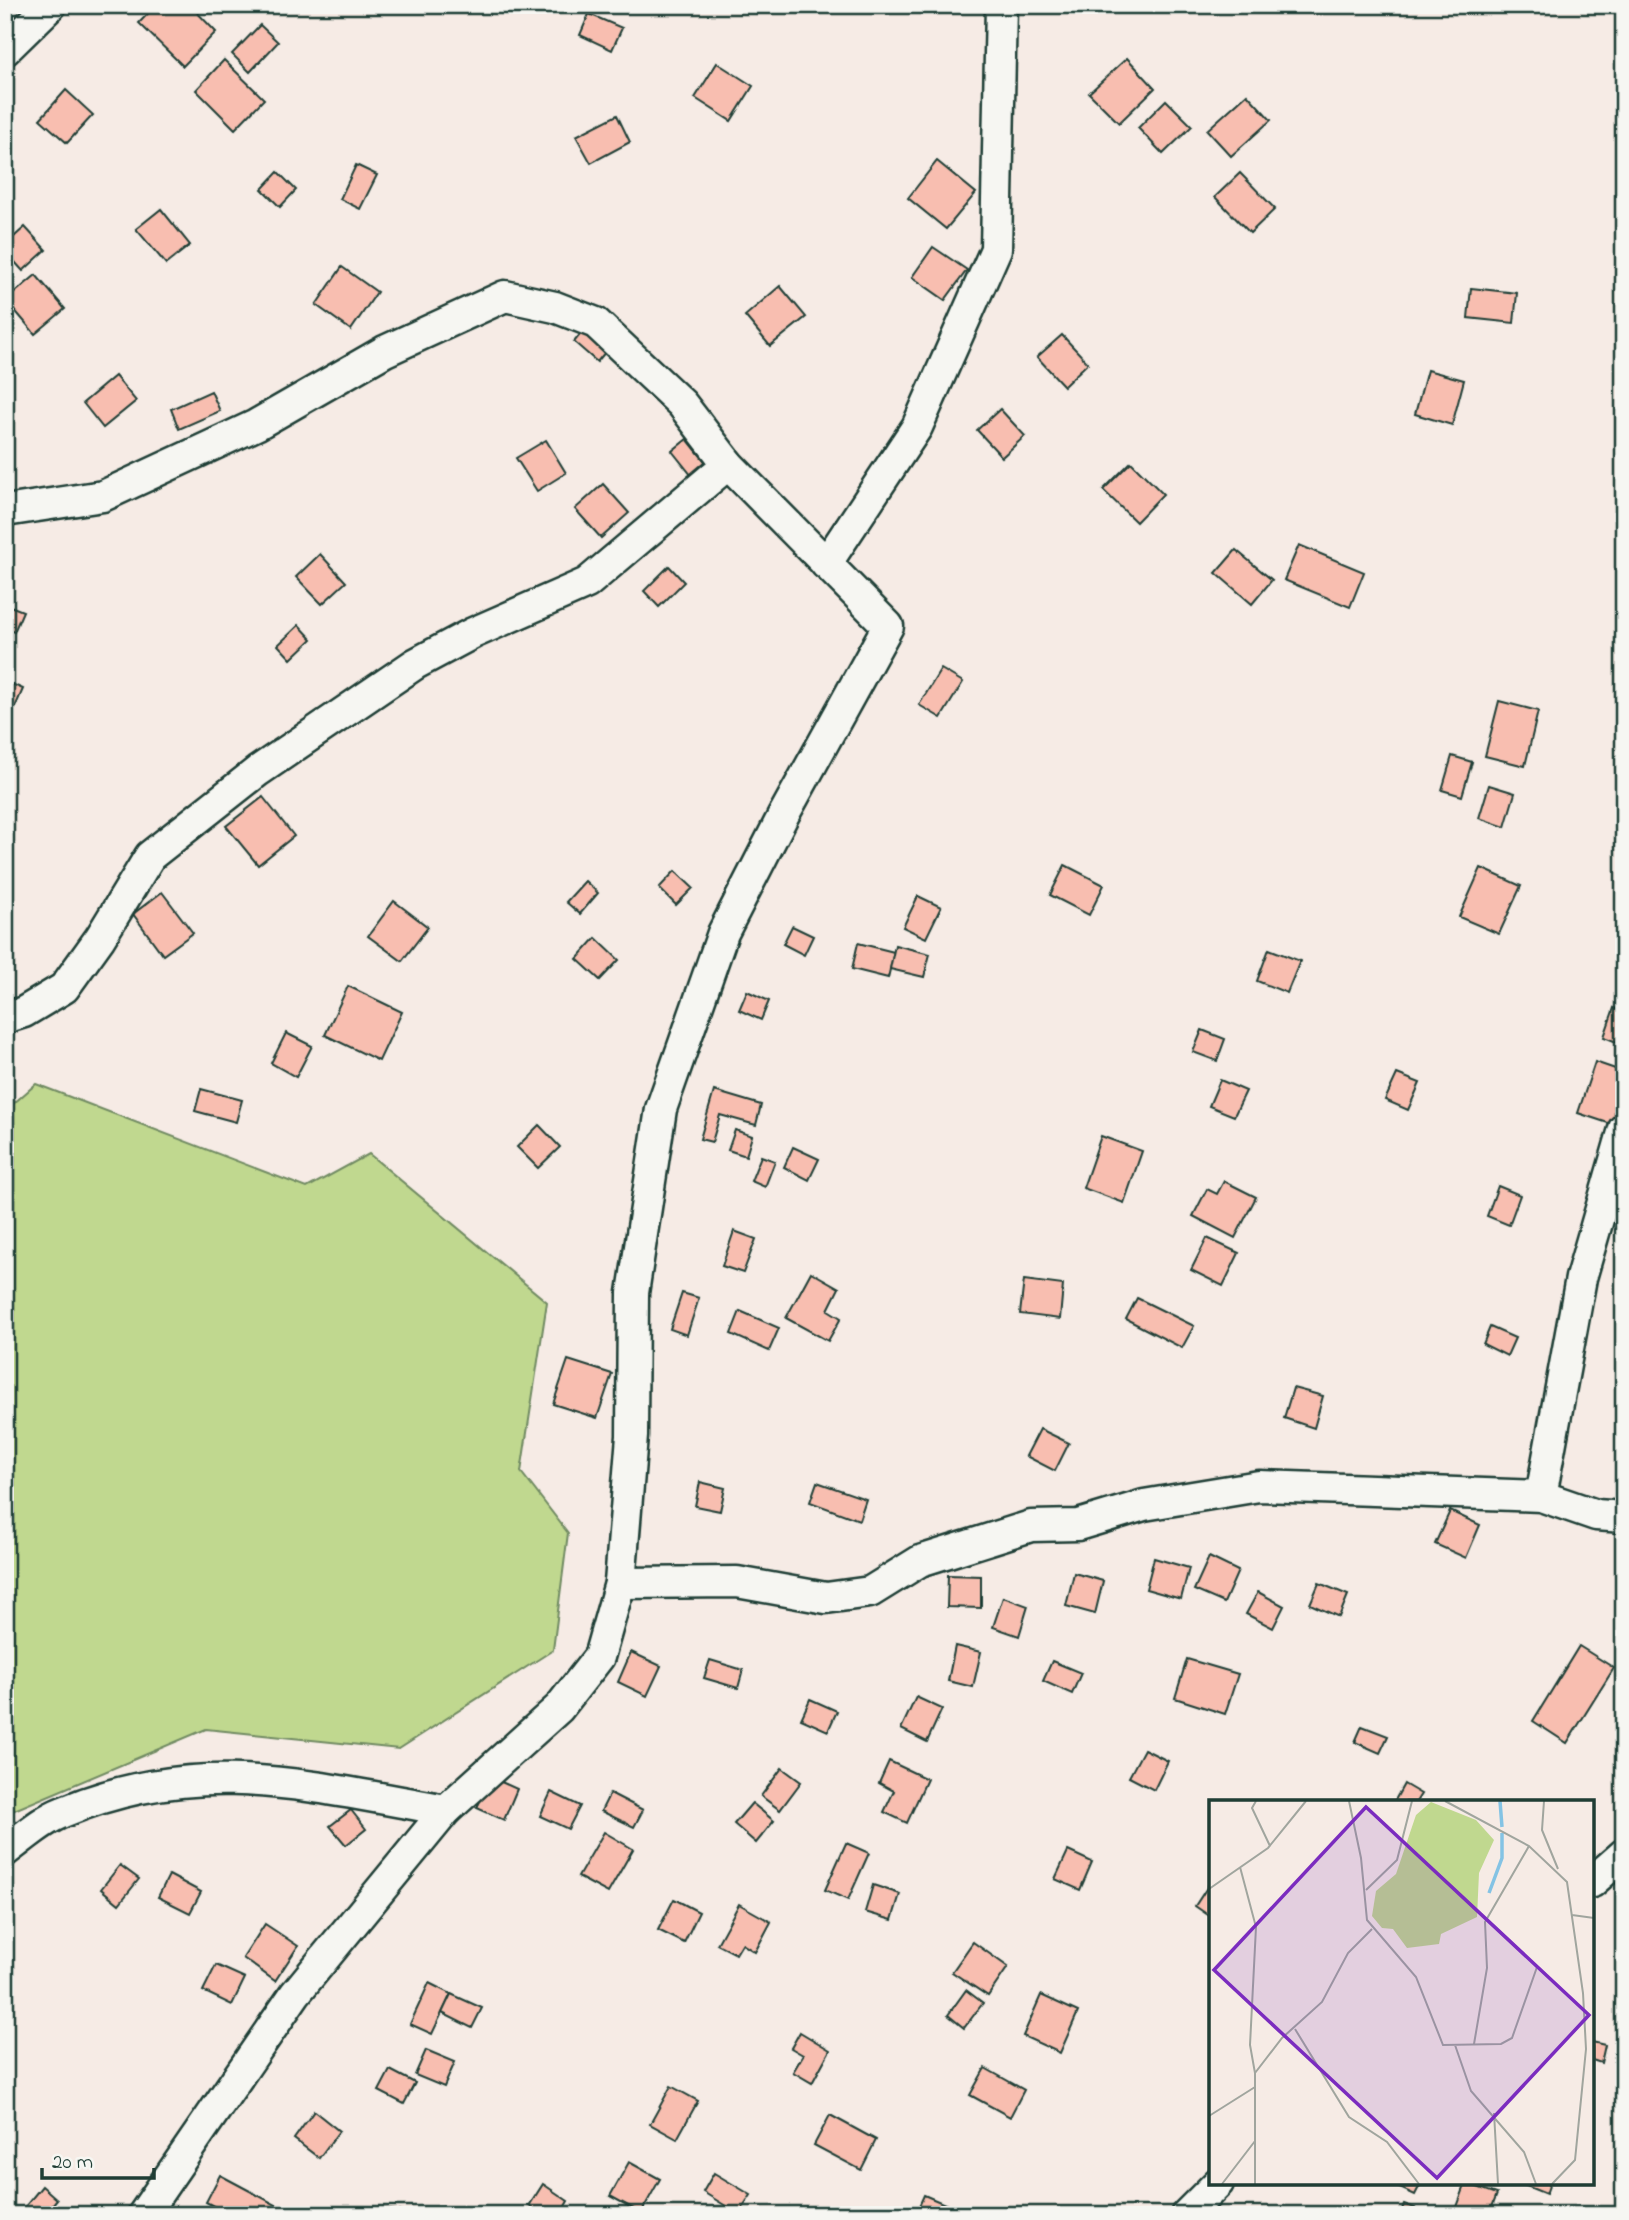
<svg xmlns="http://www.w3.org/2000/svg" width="1629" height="2220" font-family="'Indie Flower',sans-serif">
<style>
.green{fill:#c0d88f;stroke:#708a62;stroke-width:2}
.building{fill:#f8beb0;stroke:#1f3d34;stroke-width:2}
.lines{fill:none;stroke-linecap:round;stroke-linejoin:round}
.minor-casing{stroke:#1f3d34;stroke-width:35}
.minor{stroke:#f6f6f2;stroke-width:30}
.inset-river{fill:none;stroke:#84c3e4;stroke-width:3.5}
.inset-road{fill:none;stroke:#a0a59e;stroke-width:2}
.view{fill:#7b2cbf;fill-opacity:0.15;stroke:#7b2cbf;stroke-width:3.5}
.inset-edge{fill:none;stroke:#1f3d34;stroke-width:3.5}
</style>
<rect width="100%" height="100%" fill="#f6ebe5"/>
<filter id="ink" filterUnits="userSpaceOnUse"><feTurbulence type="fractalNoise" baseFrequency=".0143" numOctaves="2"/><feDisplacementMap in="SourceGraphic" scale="14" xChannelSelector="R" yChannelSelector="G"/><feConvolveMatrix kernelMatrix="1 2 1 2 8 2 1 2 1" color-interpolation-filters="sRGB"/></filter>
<g filter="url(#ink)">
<path class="green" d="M36 1084 307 1188 369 1154 547 1302 521 1472 568 1533 553 1650 399 1749 206 1729 5 1814V1111Z"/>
<g class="building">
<path d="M156 5H190L216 32 183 66 139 23Z"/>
<path d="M589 14 622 28 612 50 580 35Z"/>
<path d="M260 25 278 42 250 72 232 54Z"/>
<path d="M1127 58 1155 88 1119 123 1089 93Z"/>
<path d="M224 60 264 99 235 129 196 90Z"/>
<path d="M717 63 753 86 731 121 695 98Z"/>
<path d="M66 90 93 115 67 143 40 119Z"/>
<path d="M1247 94 1271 120 1231 156 1207 130Z"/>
<path d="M1166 100 1192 126 1163 154 1138 128Z"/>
<path d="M617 115 630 142 591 163 576 136Z"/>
<path d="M937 161 976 193 946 229 908 198Z"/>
<path d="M356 165 377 175 360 209 340 199Z"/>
<path d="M278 172 296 190 280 207 262 189Z"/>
<path d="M1240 173 1275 209 1250 233 1215 197Z"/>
<path d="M161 209 190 245 166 264 136 229Z"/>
<path d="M25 227 46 250 23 271 5 251V245Z"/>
<path d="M933 247 967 270 945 300 912 277Z"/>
<path d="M342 267 377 292 351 330 316 305Z"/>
<path d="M36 275 65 309 35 334 6 300Z"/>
<path d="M780 286 806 317 770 346 745 316Z"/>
<path d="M1471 288 1517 293 1514 323 1468 318Z"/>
<path d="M588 325 611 345 597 362 574 342Z"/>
<path d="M1062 335 1088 363 1064 386 1037 357Z"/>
<path d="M1427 370 1464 380 1452 425 1415 414Z"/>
<path d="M115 376 136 401 103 428 83 403Z"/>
<path d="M211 391 220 411 179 429 171 409Z"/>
<path d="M1000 409 1025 436 1002 457 977 430Z"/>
<path d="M687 439 707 464 692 476 672 451Z"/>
<path d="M546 440 566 473 537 491 516 458Z"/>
<path d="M1131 462 1163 494 1136 522 1103 490Z"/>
<path d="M603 484 629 513 601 538 575 509Z"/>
<path d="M1299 545 1364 572 1350 607 1284 580Z"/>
<path d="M1236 550 1272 580 1252 604 1216 573Z"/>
<path d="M320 554 346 582 322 604 296 577Z"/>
<path d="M669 566 684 582 659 607 644 591Z"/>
<path d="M5 604 23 611 14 632 5 628Z"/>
<path d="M299 625 312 639 291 659 278 645Z"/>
<path d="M941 669 963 682 941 718 919 705Z"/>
<path d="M5 681 23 689 10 719 5 717Z"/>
<path d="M1499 701 1538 711 1525 766 1485 756Z"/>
<path d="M1452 756 1472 762 1462 796 1442 790Z"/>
<path d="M1489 785 1515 793 1505 827 1479 818Z"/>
<path d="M263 797 294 836 258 865 226 826Z"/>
<path d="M1065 865 1104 885 1089 915 1050 895Z"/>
<path d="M1481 868 1521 886 1499 934 1459 917Z"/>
<path d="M675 871 693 888 676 905 659 888Z"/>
<path d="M585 881 598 893 580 914 566 902Z"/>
<path d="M162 892 193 933 163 955 133 914Z"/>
<path d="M918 896 941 907 926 938 903 927Z"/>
<path d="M394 901 428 927 402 961 368 936Z"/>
<path d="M792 926 813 936 804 955 783 944Z"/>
<path d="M596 938 619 960 600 980 577 959Z"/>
<path d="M858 943 894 952 888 978 852 969Z"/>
<path d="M895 945 930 954 924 977 890 969Z"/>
<path d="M1269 949 1300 961 1287 993 1257 981Z"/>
<path d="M348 986 402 1012 379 1061 325 1035Z"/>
<path d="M747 991 769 1001 761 1020 739 1010Z"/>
<path d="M1614 1008 1624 1012V1045L1604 1037Z"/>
<path d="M1202 1030 1225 1039 1217 1061 1193 1052Z"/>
<path d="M286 1033 312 1046 296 1077 271 1063Z"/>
<path d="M1595 1062 1624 1072V1093L1614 1125 1578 1113Z"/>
<path d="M1397 1074 1420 1083 1408 1110 1385 1100Z"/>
<path d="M1220 1080 1246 1091 1234 1116 1209 1106Z"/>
<path d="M201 1089 242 1100 236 1122 195 1111Z"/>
<path d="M714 1091 761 1105 756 1125 720 1115 712 1142 700 1139Z"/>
<path d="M539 1125 560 1147 538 1168 517 1147Z"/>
<path d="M735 1130 752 1136 746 1156 728 1150Z"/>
<path d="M1101 1136 1142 1151 1124 1203 1083 1188Z"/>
<path d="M793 1147 819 1159 809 1180 784 1167Z"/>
<path d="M761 1156 775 1161 765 1187 751 1181Z"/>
<path d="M1224 1181 1256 1197 1235 1238 1193 1216 1207 1189 1217 1194Z"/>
<path d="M1498 1186 1520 1195 1509 1225 1487 1216Z"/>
<path d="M734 1231 756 1239 743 1273 722 1266Z"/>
<path d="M1207 1238 1239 1253 1223 1286 1191 1270Z"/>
<path d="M811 1272 839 1288 828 1310 841 1318 828 1341 786 1318Z"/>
<path d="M1024 1280 1063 1285 1060 1319 1020 1314Z"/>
<path d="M682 1293 699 1298 687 1335 670 1329Z"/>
<path d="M1137 1298 1194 1326 1182 1348 1126 1319Z"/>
<path d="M740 1311 779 1328 769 1351 731 1334Z"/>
<path d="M1490 1327 1515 1338 1507 1356 1483 1344Z"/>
<path d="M568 1360 612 1374 597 1418 553 1404Z"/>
<path d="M1293 1388 1323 1396 1314 1428 1284 1418Z"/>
<path d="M1040 1429 1069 1443 1055 1471 1026 1456Z"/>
<path d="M700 1482 725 1488 720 1511 695 1506Z"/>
<path d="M817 1482 866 1499 859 1520 810 1502Z"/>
<path d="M1450 1511 1480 1525 1466 1558 1435 1544Z"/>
<path d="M1209 1557 1238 1571 1224 1603 1194 1590Z"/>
<path d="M1154 1558 1189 1568 1181 1599 1146 1589Z"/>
<path d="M1074 1573 1103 1581 1095 1614 1066 1606Z"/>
<path d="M948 1575 981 1576V1608L947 1607Z"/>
<path d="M1319 1583 1348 1595 1339 1617 1310 1604Z"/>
<path d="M1258 1592 1284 1606 1273 1628 1246 1614Z"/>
<path d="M1003 1597 1028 1606 1019 1636 993 1627Z"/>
<path d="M955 1646 981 1652 973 1687 948 1681Z"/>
<path d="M1579 1646 1614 1668 1567 1743 1533 1721Z"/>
<path d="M631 1652 661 1666 647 1696 618 1682Z"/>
<path d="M1187 1659 1238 1674 1225 1714 1175 1698Z"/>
<path d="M710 1660 743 1670 738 1688 704 1678Z"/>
<path d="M1052 1661 1081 1673 1072 1694 1043 1681Z"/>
<path d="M916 1697 942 1709 927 1742 901 1729Z"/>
<path d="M810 1699 837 1711 828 1731 801 1719Z"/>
<path d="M1362 1726 1388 1736 1380 1753 1355 1742Z"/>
<path d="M1144 1749 1168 1761 1154 1790 1129 1777Z"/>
<path d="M889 1761 927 1779 907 1823 884 1812 894 1791 879 1783Z"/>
<path d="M782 1768 801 1782 780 1810 761 1796Z"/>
<path d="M490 1777 517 1789 504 1820 477 1808Z"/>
<path d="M1404 1784 1421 1794 1416 1802H1394Z"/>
<path d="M551 1792 580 1806 568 1829 540 1816Z"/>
<path d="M610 1793 643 1810 634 1827 601 1811Z"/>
<path d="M752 1803 774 1821 756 1843 734 1824Z"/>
<path d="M351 1810 366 1829 346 1845 330 1826Z"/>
<path d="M604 1832 633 1849 608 1893 578 1877Z"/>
<path d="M846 1843 869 1853 848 1900 825 1890Z"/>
<path d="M1068 1851 1092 1862 1080 1890 1055 1879Z"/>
<path d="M120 1865 139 1879 119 1904 101 1889Z"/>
<path d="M169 1875 201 1892 190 1913 158 1897Z"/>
<path d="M1210 1883 1211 1911 1208 1915 1195 1906Z"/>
<path d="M873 1885 900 1894 892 1920 865 1912Z"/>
<path d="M674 1899 699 1912 684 1943 658 1930Z"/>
<path d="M739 1904 771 1922 755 1952 742 1944 736 1954 717 1944Z"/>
<path d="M265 1924 298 1946 275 1981 243 1958Z"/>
<path d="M973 1942 1008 1967 988 1996 952 1972Z"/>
<path d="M216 1965 245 1978 232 2005 203 1991Z"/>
<path d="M429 1983 451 1994 432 2034 410 2024Z"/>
<path d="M1624 1985V2001L1617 1997Z"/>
<path d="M966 1990 983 2003 964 2028 948 2015Z"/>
<path d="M451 1994 482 2008 472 2028 442 2013Z"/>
<path d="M1041 1995 1078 2012 1060 2053 1023 2036Z"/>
<path d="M800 2032 830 2050 812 2083 793 2072 803 2055 791 2048Z"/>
<path d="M1592 2042 1605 2045 1601 2063 1592 2060Z"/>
<path d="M426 2050 455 2062 444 2087 415 2075Z"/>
<path d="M985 2068 1024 2090 1010 2117 970 2095Z"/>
<path d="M390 2070 415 2083 404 2104 379 2091Z"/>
<path d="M671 2086 698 2101 677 2139 650 2124Z"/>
<path d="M314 2111 339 2131 319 2158 294 2139Z"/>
<path d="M830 2115 876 2140 861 2170 814 2145Z"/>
<path d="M629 2162 660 2179 641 2213 610 2196Z"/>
<path d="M714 2173 751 2195 739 2214 703 2192Z"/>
<path d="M220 2175 293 2214V2215H230L206 2202Z"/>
<path d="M1389 2183H1421L1415 2195Z"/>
<path d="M1466 2183 1497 2194 1489 2215H1454Z"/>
<path d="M1519 2183H1550L1546 2194Z"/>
<path d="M543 2184 568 2201 560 2215H544L529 2206Z"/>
<path d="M42 2186 57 2199 44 2215 19 2214Z"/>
<path d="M924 2195 952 2207 948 2215H915Z"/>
<path d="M1404 2204 1415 2208 1412 2215H1400Z"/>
<path d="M385 2209 409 2213 408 2215H384Z"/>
</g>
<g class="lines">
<defs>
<g id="minor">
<path d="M5 50 51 5"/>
<path d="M5 511 103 496 256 425 385 351 505 296 555 307 596 323 682 404 728 464 888 626 783 816 723 933 661 1109 633 1293 632 1436 620 1583 599 1657 559 1708 446 1810 295 1994 143 2215"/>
<path d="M826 564 917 427 996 249 1001 5"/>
<path d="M5 1018 24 1012 64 988 100 938 150 856 258 771 415 664 473 633 587 583 728 464"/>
<path d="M1541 1496 1581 1278 1624 1129"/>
<path d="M620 1583 737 1582 826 1598 870 1592 920 1561 1031 1526 1078 1525 1144 1505 1259 1486 1541 1496 1596 1515 1624 1517"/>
<path d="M5 1851C23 1838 42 1820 63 1812 198 1755 309 1786 446 1810"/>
<path d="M1592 1882 1624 1854"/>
<path d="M1186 2215 1218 2183"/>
</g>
</defs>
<use href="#minor" class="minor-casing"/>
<use href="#minor" class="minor"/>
</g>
</g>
<g transform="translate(1209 1800)">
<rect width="385" height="385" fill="#f6ebe5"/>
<path d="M222 2 267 20 285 40 270 73 268 117 232 134 230 144 198 148 184 129 173 128 163 116 167 91 187 74 207 15Z" fill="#c0d88f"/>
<path class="inset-river" d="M291 1 293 27M280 93 293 58V33"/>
<path class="inset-road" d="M47 1 43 8 61 46M140 1 152 58 158 120 207 177 234 245 292 244 303 238 328 167M236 1 320 46 358 82 374 193 377 249 366 360 343 384M335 1 333 30 349 69M31 67 47 127 41 245 46 273V384M0 89 59 48 97 1M157 90 188 60 203 1M363 115 385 118M86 229 140 317 178 342 210 384M265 244 278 168 276 122 320 46M246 245 262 291 315 352 327 384M46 273 73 238 113 202 139 153 163 129M285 313 289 384M0 316 46 287M13 384 46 341"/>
<path class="view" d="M157 7 380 215 228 378 5 170Z"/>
<rect width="385" height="385" class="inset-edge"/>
</g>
<rect width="1629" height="2220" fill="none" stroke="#f6f6f2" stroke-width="28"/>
<rect x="14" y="14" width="1601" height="2192" fill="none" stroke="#1f3d34" stroke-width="2.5" filter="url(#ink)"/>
<path d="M42 2168v10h112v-10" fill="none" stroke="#1f3d34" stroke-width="3.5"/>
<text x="52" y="2168" font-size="21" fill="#1f3d34" stroke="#f6f6f2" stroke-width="5" paint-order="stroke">20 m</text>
</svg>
